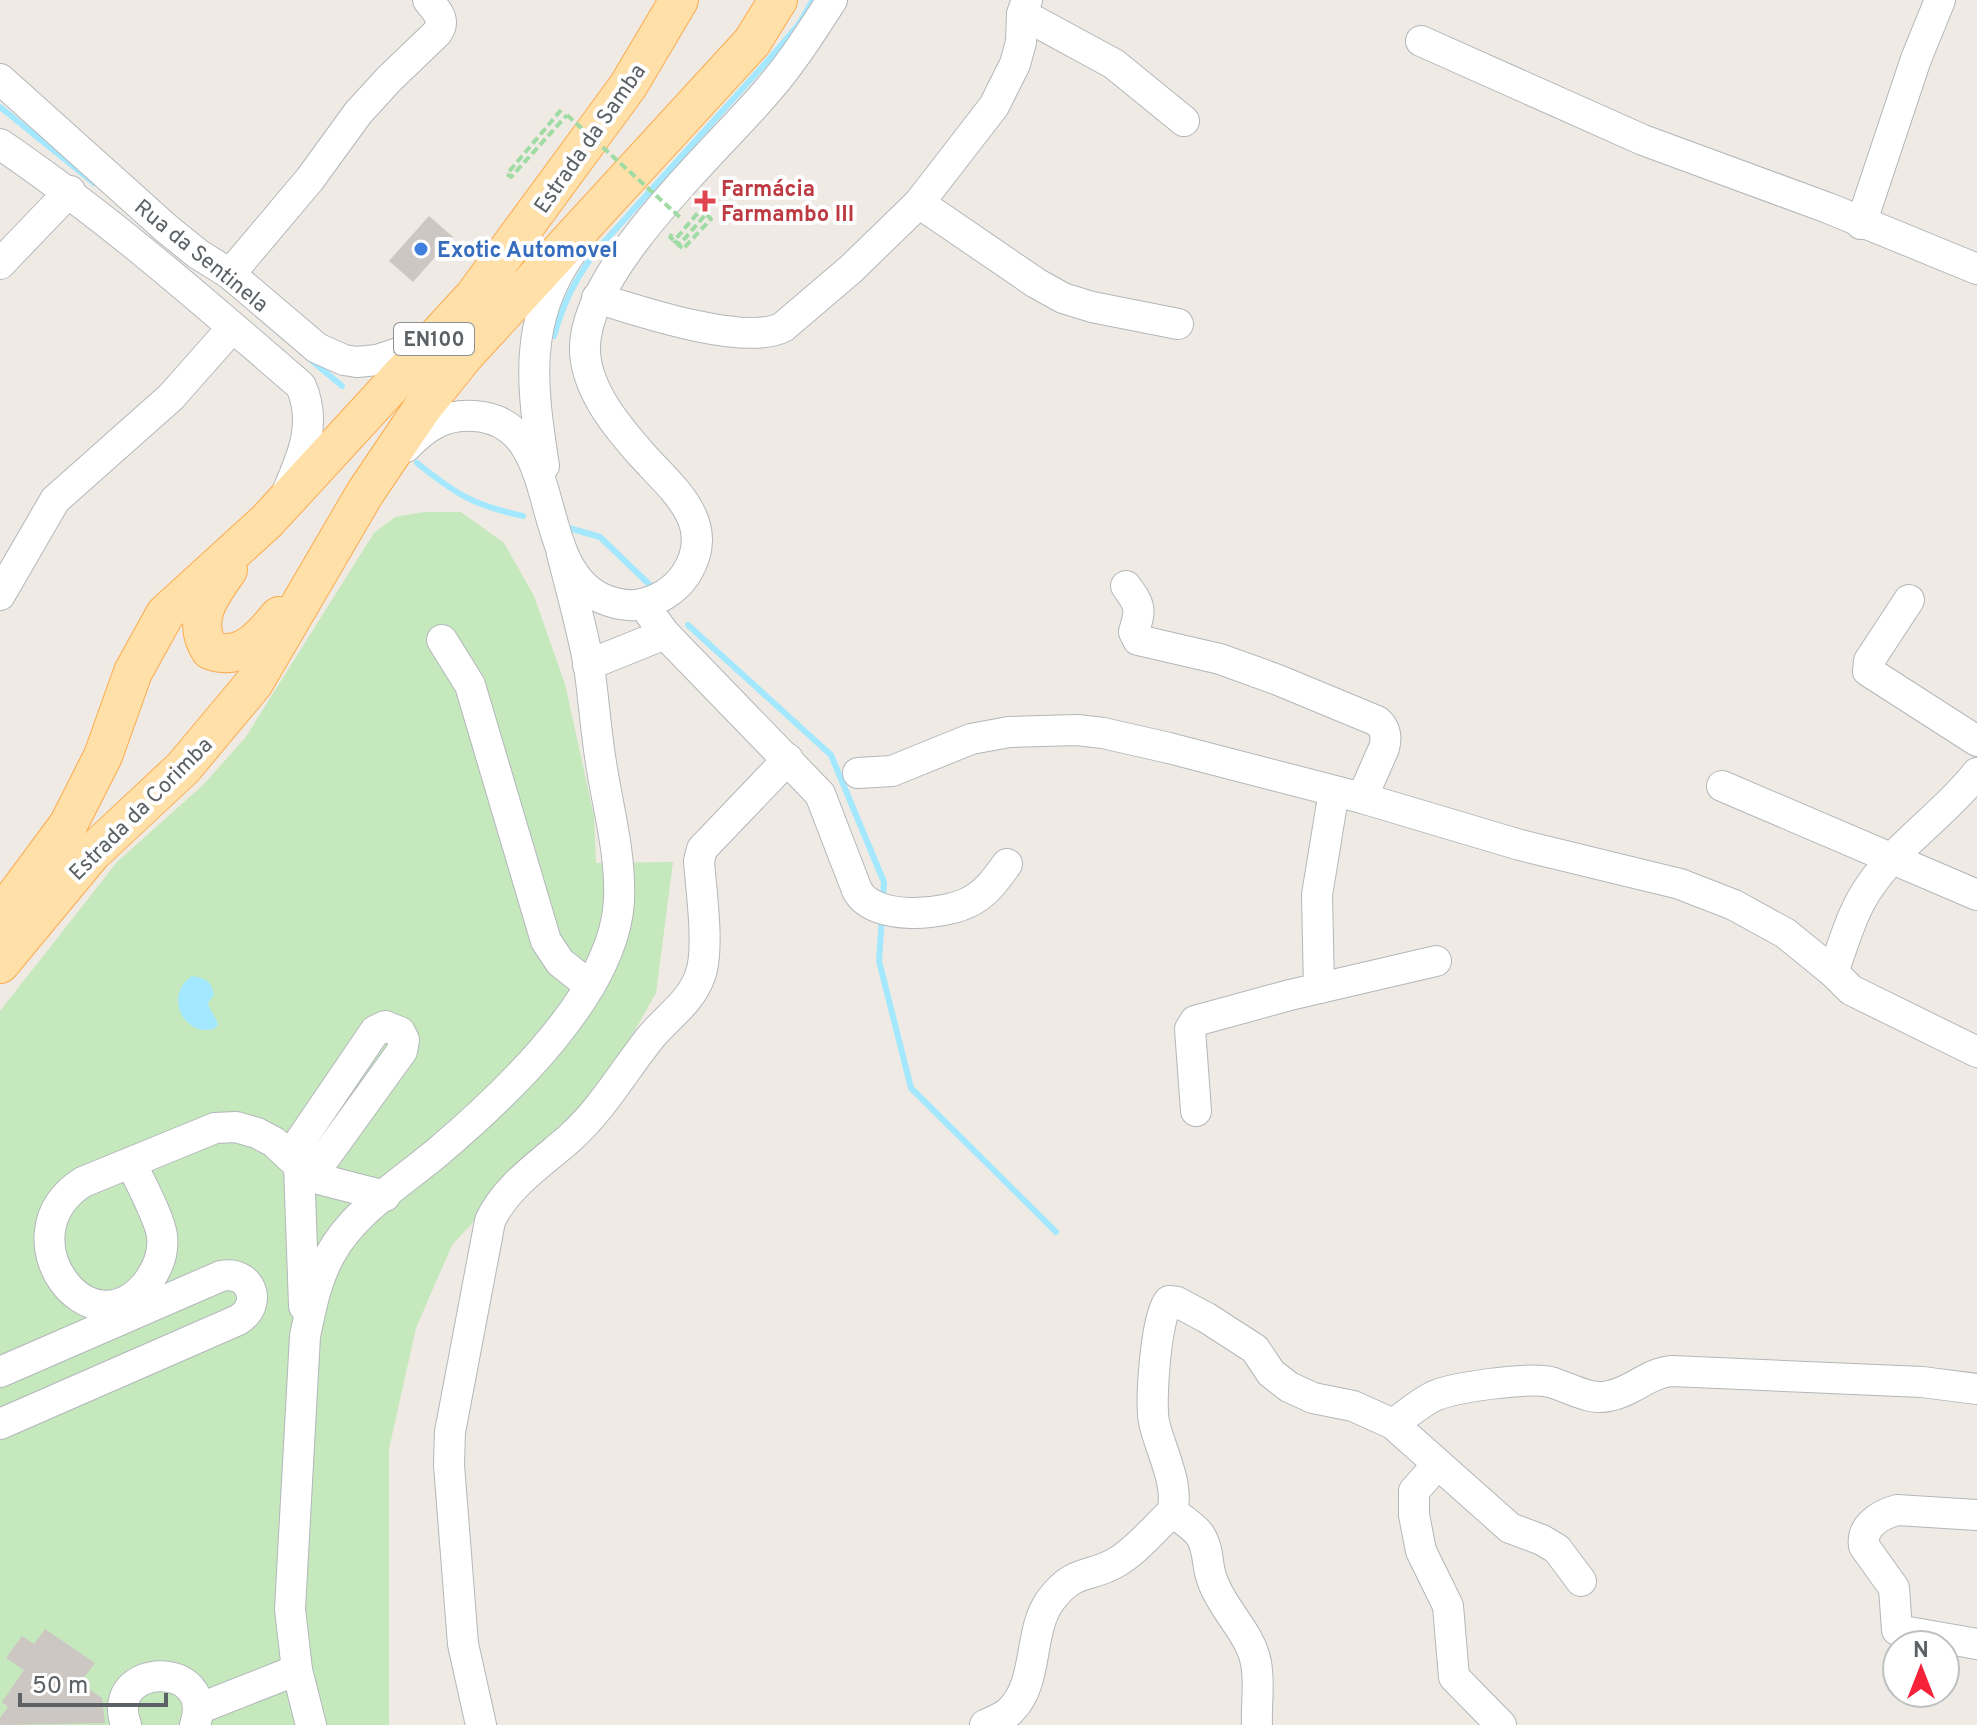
<svg xmlns="http://www.w3.org/2000/svg" width="1977" height="1725" font-family="Overpass,sans-serif">
<style>
.green{fill:#c5e8bd}
.water{fill:#a3e8ff}
.lines{fill:none;stroke-linecap:round;stroke-linejoin:round}
.stream{stroke:#a3e8ff;stroke-width:6}
.building{fill:#ccc7c2}
.minor-casing{stroke:#b3b7bb;stroke-width:32}
.major-casing{stroke:#fcab4f;stroke-width:40}
.path{stroke:#9fdba3;stroke-width:4;stroke-dasharray:8 4;stroke-linecap:butt}
.minor{stroke:#fff;stroke-width:30}
.major{stroke:#ffe0a8;stroke-width:38}
.path-bridge{stroke:#9fdba3;stroke-width:4;stroke-dasharray:8 4;stroke-linecap:butt}
.health-dot{fill:#e0444e;stroke:#fff;stroke-width:3}
.shop-dot{fill:#3f7fe0;stroke:#fff;stroke-width:3}
.labels{text-anchor:middle;stroke-width:8;stroke-linejoin:round;paint-order:stroke}
.shield{fill:#fff;stroke:#8c9093;stroke-width:2}
.shield-label{font-size:20px;font-weight:bold;fill:#5b6165}
.street-label{font-size:22px;fill:#5b6165;stroke:#fff}
.health-label{font-size:22px;font-weight:bold;fill:#be3a42;stroke:#fff;text-anchor:start}
.shop-label{font-size:22px;font-weight:bold;fill:#366cbe;stroke:#fff;text-anchor:start}
</style>
<rect width="100%" height="100%" fill="#efeae3"/>
<path class="green" d="M425 512H461L504 543 534 596 565 684 594 816 596 863 673 862 656 993 607 1079 452 1245 416 1328 389 1449V1725H0V1011L117 862 203 785 245 738 374 533 395 517Z"/>
<path class="water" d="M192 976C205 978 212 981 214 995L208 1003C210 1012 216 1016 218 1025L214 1029C182 1037 164 994 192 976Z"/>
<g class="lines">
<g class="stream">
<path d="M0 107 94 183"/>
<path d="M554 336C563 303 576 278 596 251L772 56 799 24 813 0"/>
<path d="M311 360 342 386"/>
<path d="M417 463C457 495 473 505 523 516"/>
<path d="M562 526 600 537 652 587"/>
<path d="M688 625 831 755 884 882 883 900"/>
<path d="M882 916 879 961 911 1088 1056 1232"/>
</g>
</g>
<g class="building">
<path d="M429 216 453 237 413 282 389 261Z"/>
<path d="M45 1629 95 1663 80 1683 102 1698 105 1723 0 1725V1718L8 1707 2 1702 24 1670 6 1658 22 1636 34 1644Z"/>
</g>
<g class="lines">
<defs>
<g id="minor">
<path d="M1022 14 1114 64 1184 121"/>
<path d="M1421 41 1643 140 1828 208 1977 269"/>
<path d="M0 79 167 229 198 254 230 274 317 348 344 360 357 362 377 360 429 343"/>
<path d="M0 144C107 217 203 301 301 386 317 423 303 456 287 492"/>
<path d="M919 203 1036 283 1063 298 1092 307 1178 324"/>
<path d="M1861 224 1916 59 1940 0"/>
<path d="M0 264 70 191"/>
<path d="M230 274 310 179 358 113 389 79 437 33C447 19 436 11 428 0"/>
<path d="M597 298C638 311 746 347 783 327L851 269 919 203 994 106 1015 64 1021 42 1022 14 1027 0"/>
<path d="M406 447C426 426 445 414 474 416 566 421 530 565 601 598 612 603 623 606 636 605 656 602 675 591 686 574 718 524 673 489 643 456 618 428 587 391 585 352 581 271 718 150 769 89 793 61 812 31 832 0"/>
<path d="M544 466C532 388 522 321 572 251"/>
<path d="M1126 586C1141 607 1141 608 1134 632L1138 640 1220 659 1278 680 1377 721C1386 729 1387 737 1384 748L1362 798"/>
<path d="M0 595 55 500 171 397 232 328"/>
<path d="M1909 600 1869 661 1868 671 1977 741"/>
<path d="M643 604 665 634 820 794 857 890C873 922 946 916 973 900 988 891 997 878 1007 864"/>
<path d="M442 640 470 685 546 941 560 962 590 986"/>
<path d="M588 665 665 634"/>
<path d="M858 773 892 771 971 739 1009 732 1077 730 1103 733 1169 748 1362 798 1520 845 1680 884 1734 905 1785 933 1833 972 1851 990 1977 1052"/>
<path d="M1722 786 1977 895"/>
<path d="M1833 972C1844 943 1852 911 1870 886 1899 843 1945 814 1977 773"/>
<path d="M1319 988 1317 895 1334 791"/>
<path d="M1196 1111 1190 1029 1195 1021 1290 995 1436 961"/>
<path d="M290 1156 375 1031 385 1026 400 1032 404 1040 402 1051 311 1177"/>
<path d="M131 1162C139 1181 160 1218 162 1236 164 1253 158 1268 148 1282 90 1357 0 1235 83 1182L215 1128 236 1127 257 1133 274 1142 311 1177 385 1196"/>
<path d="M299 1165 304 1306"/>
<path d="M0 1372 221 1276C251 1270 264 1304 238 1320L0 1424"/>
<path d="M1393 1424C1406 1415 1420 1403 1434 1396 1455 1387 1528 1377 1550 1382 1569 1387 1589 1401 1609 1396 1632 1392 1648 1373 1672 1371L1922 1382 1977 1389"/>
<path d="M1437 1465 1414 1491V1515L1421 1551 1448 1606 1454 1677 1501 1725"/>
<path d="M1172 1512C1182 1519 1192 1525 1200 1535 1210 1550 1206 1567 1213 1582 1223 1610 1251 1634 1256 1663 1260 1683 1256 1705 1257 1725"/>
<path d="M1977 1515 1897 1510C1880 1515 1861 1526 1864 1546L1894 1588 1897 1630 1977 1644"/>
<path d="M198 1709 297 1670"/>
<path d="M126 1725C103 1661 217 1659 195 1725"/>
<path d="M311 1725 297 1670 290 1609 305 1336C311 1308 316 1280 330 1255 353 1212 402 1182 439 1151 506 1094 614 993 619 901 621 856 609 812 602 769 596 735 594 700 589 666 582 628 572 592 562 554"/>
<path d="M481 1725 463 1644 449 1465 450 1432 490 1221C506 1186 542 1163 570 1138 603 1108 623 1072 650 1038 668 1016 690 1003 700 976 710 950 701 890 699 861L702 849 788 759"/>
<path d="M985 1725C993 1721 1005 1717 1011 1710 1039 1682 1028 1632 1050 1601 1074 1568 1088 1579 1117 1562 1137 1550 1155 1528 1172 1512 1180 1484 1160 1450 1154 1422 1150 1401 1156 1315 1169 1301L1177 1302 1207 1318 1255 1349 1271 1373 1289 1387 1313 1398 1353 1406 1393 1424 1510 1528 1542 1540 1557 1549 1581 1581"/>
</g>
<g id="major">
<path d="M228 570C210 595 191 621 210 650 241 662 261 638 279 616"/>
<path d="M0 917 68 825 103 756 133 672 165 614 267 521 474 296 628 86 679 0"/>
<path d="M0 964 92 853 183 768 254 683 365 493 423 407 464 356 752 42 778 0"/>
</g>
</defs>
<use href="#minor" class="minor-casing"/>
<use href="#major" class="major-casing"/>
<g class="path">
<path d="M561 110 507 174 511 177 567 115"/>
<path d="M672 234 670 237 683 249 711 219 706 214 680 244 674 241 702 208"/>
</g>
<use href="#minor" class="minor"/>
<use href="#major" class="major"/>
<path class="path-bridge" d="M567 115 682 219"/>
</g>
<path class="health-dot" d="M701 189h8v8h8v8h-8v8h-8v-8h-8v-8h8z"/>
<circle class="shop-dot" cx="421" cy="249" r="8"/>
<g class="labels">
<rect class="shield" x="394" y="323" width="80" height="32" rx="6"/>
<g class="shield-label">
<text x="434" y="346">EN100</text>
</g>
<g class="street-label">
<text transform="translate(589 138) rotate(-55)" y="8">Estrada da Samba</text>
<text transform="translate(202 255) rotate(39)" y="8">Rua da Sentinela</text>
<text transform="translate(140 808) rotate(-45)" y="8">Estrada da Corimba</text>
</g>
<g class="health-label">
<text x="721" y="196">Farmácia<tspan x="721" dy="25">Farmambo III</tspan></text>
</g>
<g class="shop-label">
<text x="437" y="257">Exotic Automovel</text>
</g>
</g>
<g transform="translate(1921 1669)"><circle r="38" fill="#ffffff" stroke="#bdc0c1" stroke-width="2"/>
<path d="M0-6L14 30L0 20L-14 30Z" fill="#f62239"/>
<text y="-12" font-size="22" font-weight="bold" text-anchor="middle" fill="#5b6165">N</text>
</g>
<path d="M20 1693v12h146v-12" fill="none" stroke="#5b6165" stroke-width="4"/>
<text x="32" y="1693" font-size="24" fill="#5b6165" stroke="#ffffff" stroke-width="6" paint-order="stroke">50 m</text>
</svg>
